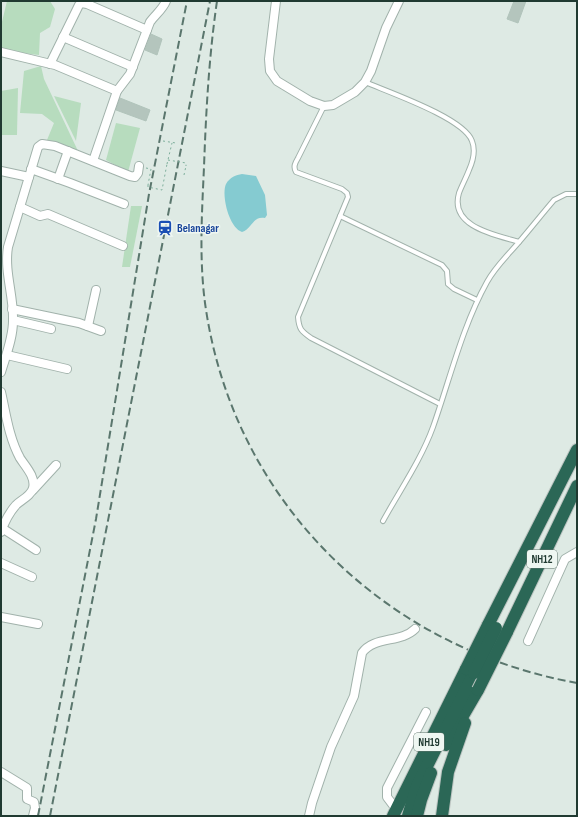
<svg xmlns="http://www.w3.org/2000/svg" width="578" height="817" font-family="'Sofia Sans Condensed',sans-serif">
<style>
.green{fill:#b7dcbe}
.water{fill:#85cbd1}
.building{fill:#b4c5bd;stroke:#b1c4bb}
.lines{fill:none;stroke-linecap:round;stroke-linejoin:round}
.lane-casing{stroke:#a1b2ab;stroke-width:6}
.street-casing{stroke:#a1b2ab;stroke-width:10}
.highway-casing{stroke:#bcc4c1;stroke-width:14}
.path{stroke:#7eaf9c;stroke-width:1;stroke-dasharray:2 3;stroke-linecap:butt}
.lane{stroke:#fff;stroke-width:4}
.street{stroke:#fff;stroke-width:8}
.highway{stroke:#2b6756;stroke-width:12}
.rail{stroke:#5a766d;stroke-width:2;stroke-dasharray:8 4;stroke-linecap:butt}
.highway-bridge-casing{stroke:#bcc4c1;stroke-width:14;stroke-linecap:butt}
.path-bridge{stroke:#7eaf9c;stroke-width:1;stroke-dasharray:2 3;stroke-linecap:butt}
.highway-bridge{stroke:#2b6756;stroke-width:12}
.labels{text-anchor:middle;stroke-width:3;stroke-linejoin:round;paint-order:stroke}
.shield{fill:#eff7f2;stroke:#5e736b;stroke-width:1}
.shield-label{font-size:11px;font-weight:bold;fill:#203a31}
.transit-label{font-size:12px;font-weight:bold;fill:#164399;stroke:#eff7f2;text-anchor:start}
</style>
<rect width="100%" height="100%" fill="#deeae4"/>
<g class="green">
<path d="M7 1H50L55 9 50 27 40 33 39 55 14 52 1 49V26Z"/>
<path d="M41 66 44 79 78 151 47 140 54 123 42 114 20 113 24 71Z"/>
<path d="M18 88 17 135H1V91Z"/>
<path d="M54 96 81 103 76 141Z"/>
<path d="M116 123 140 128 128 172 106 160Z"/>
<path d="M131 206H142L130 267H122Z"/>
</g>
<path class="water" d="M242 174 256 176 265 195 267 215 265 218C252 216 253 228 242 232 229 228 221 195 226 184 230 177 236 175 242 174Z"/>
<g class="building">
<path d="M514 1H526L518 23 507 19Z"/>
<path d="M151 34 162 39 157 55 145 50Z"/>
<path d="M120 98 150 110 146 121 116 110Z"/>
</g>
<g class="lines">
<defs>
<g id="lane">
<path d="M365 82C388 92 464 118 472 141 476 151 473 161 469 170 466 178 462 185 459 193 449 227 496 235 519 242"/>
<path d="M324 106 298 158C295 163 293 167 296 172L342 189 347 193 348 197 298 317C299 329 301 331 311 338L440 404"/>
<path d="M340 216 442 265 447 271 448 284 454 289 477 300"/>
<path d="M383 521C400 490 421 460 433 427 450 379 462 327 487 282 495 267 508 255 519 242 531 228 542 214 554 200L566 194H577"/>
</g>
<g id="street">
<path d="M276 1 269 59 270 71 277 81 310 101 324 106 333 105 355 92 365 82 371 71 386 28 399 1"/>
<path d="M63 37 133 67"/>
<path d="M1 52 55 65 117 91"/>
<path d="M50 64 79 5 82 3 87 4 147 30"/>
<path d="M93 161 117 91 130 74 150 22C155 15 163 9 166 1"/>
<path d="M31 169 70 183 124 204"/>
<path d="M1 171 29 177"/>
<path d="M58 179 68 151"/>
<path d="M20 207 40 216 48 214 123 246"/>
<path d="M12 309 79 323 101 331"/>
<path d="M13 320 51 329"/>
<path d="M88 326 96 290"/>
<path d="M7 355 67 369"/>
<path d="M1 372C6 355 13 338 13 321 14 296 4 272 8 247L38 147 42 144 55 146 130 176 135 177 138 173 139 166"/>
<path d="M1 392C6 414 9 438 20 458 25 466 36 477 33 488 31 496 21 500 16 505 9 513 4 523 1 532"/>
<path d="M33 490 56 465"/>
<path d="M2 528 36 550"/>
<path d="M1 563 32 577"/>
<path d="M1 617 38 624"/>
<path d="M528 641 565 559 577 552"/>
<path d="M1 772 27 788V799L34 802 35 808 33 816"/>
<path d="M396 809 387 797V788L426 712"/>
<path d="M309 816 312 803 331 747 354 696 362 653C374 636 401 643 415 629"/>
</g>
<g id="highway">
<path d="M488 625 577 450"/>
<path d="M507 632 577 486"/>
<path d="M446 745 478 690"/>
<path d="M393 816 466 669"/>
<path d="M408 816 417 786 474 673"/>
<path d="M417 816 421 800 431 773"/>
<path d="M442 816 448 772 465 723"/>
</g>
</defs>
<use href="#lane" class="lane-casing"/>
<use href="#street" class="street-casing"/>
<use href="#highway" class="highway-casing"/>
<g class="path">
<path d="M163 141 176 143"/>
<path d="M167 164 172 143"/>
<path d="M146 168 151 169 148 185"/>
<path d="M184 175 186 166"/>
</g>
<use href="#lane" class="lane"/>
<use href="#street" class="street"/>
<use href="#highway" class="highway"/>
<g class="rail">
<path d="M217 1C209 56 206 111 204 167 202 212 199 257 205 303 232 500 383 648 577 683"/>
<path d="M38 816 96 519 149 194 187 1"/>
<path d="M50 816 210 1"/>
</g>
<defs>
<g id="highway-bridge">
<path d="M466 669 488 625"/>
<path d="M474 673 496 628"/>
<path d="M478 690 507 632"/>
</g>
</defs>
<use href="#highway-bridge" class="highway-bridge-casing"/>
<g class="path-bridge">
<path d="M168 160 186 163V166"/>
<path d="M148 185V187L162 190 167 164"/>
</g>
<use href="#highway-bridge" class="highway-bridge"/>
</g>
<defs>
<symbol id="station-bare" viewBox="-9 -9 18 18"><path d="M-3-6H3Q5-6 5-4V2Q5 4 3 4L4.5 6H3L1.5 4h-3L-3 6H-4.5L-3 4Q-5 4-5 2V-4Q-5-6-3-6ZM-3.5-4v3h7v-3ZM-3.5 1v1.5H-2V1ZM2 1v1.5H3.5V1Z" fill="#1a4fb4" stroke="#eff7f2" stroke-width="2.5" paint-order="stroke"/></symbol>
</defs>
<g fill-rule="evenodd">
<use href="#station-bare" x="154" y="217" width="22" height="22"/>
</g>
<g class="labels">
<g class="shield">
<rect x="527" y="550" width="30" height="18" rx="3"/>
<rect x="414" y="733" width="30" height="18" rx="3"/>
</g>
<g class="shield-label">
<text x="542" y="563">NH12</text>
<text x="429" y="746">NH19</text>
</g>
<g class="transit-label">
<text x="177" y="232">Belanagar</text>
</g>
</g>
<rect width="578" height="817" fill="none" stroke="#203a31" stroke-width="4"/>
</svg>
